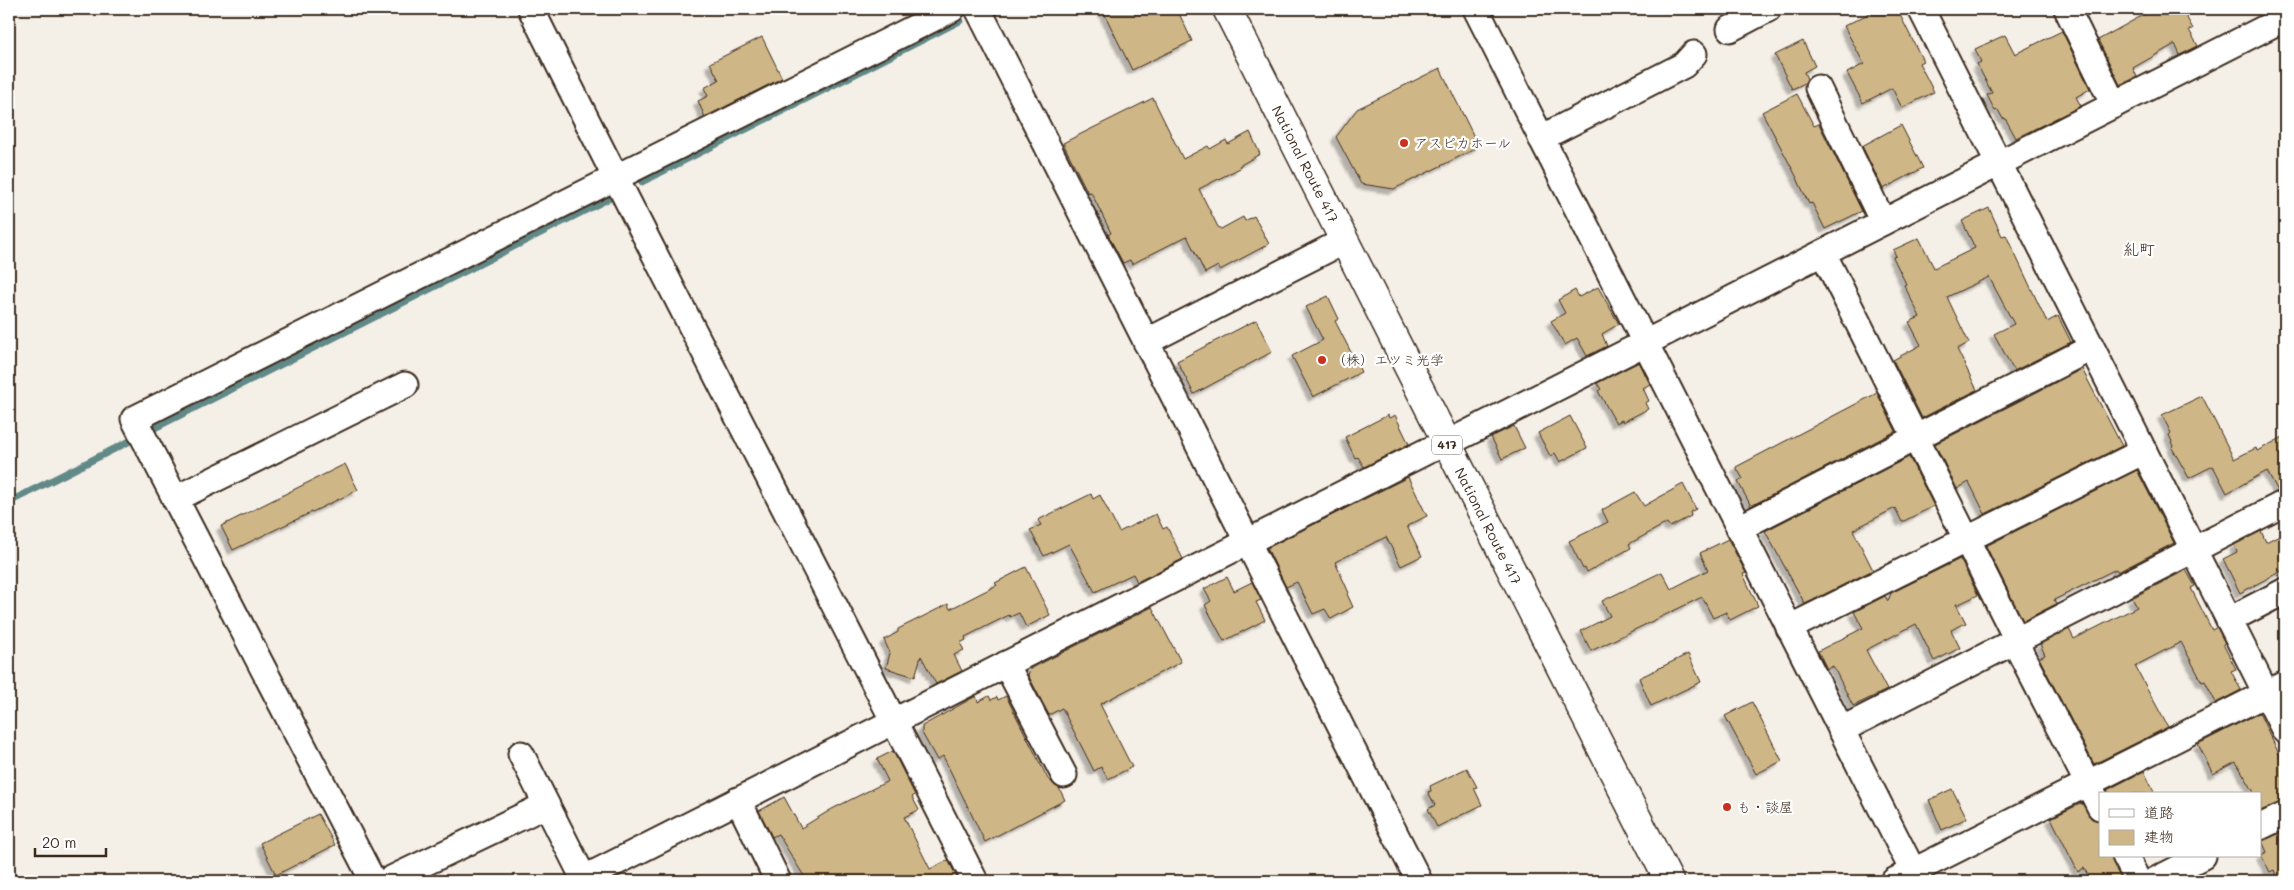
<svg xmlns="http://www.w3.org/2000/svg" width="2294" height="890" font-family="Mali,'Klee One',sans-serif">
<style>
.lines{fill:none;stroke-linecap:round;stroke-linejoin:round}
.stream{stroke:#608988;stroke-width:7}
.building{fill:#cfb686;stroke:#3b2a1e;filter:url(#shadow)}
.minor-casing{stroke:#3b2a1e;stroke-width:29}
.highway-casing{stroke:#3b2a1e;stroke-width:31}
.minor{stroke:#fff;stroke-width:25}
.highway{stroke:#fff;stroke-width:28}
.poi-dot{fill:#c8321e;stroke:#fff;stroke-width:2}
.labels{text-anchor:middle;stroke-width:4.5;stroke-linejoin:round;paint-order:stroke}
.shield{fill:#fff;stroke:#766a62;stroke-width:1}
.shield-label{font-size:12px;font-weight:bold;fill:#3b2a1e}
.poi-label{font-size:14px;fill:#3b2a1e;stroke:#fff;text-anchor:start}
.street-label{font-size:14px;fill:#3b2a1e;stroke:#fff}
.quarter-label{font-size:16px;fill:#3b2a1e;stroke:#fff}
</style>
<defs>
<filter id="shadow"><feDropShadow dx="-4.5" dy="4.5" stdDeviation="1" flood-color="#0004"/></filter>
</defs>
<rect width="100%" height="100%" fill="#f5f0e7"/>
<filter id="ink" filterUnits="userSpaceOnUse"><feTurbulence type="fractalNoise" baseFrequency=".02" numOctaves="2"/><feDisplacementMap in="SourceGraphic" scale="10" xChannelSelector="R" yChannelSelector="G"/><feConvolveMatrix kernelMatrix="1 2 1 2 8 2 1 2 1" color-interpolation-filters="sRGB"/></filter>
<g filter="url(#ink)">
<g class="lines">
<g class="stream">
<path d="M642 182 960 21"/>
<path d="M155 428 612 197"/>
<path d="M9 502 136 438"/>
</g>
</g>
<g class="building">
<path d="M1102 9H1177L1192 41 1132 70Z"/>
<path d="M1878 9H1897L1923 61 1919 63 1934 92 1902 108 1892 88 1863 103 1847 73 1864 64 1844 26Z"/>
<path d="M2154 9H2182L2193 29 2189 30 2198 46 2180 55 2175 44 2133 68 2137 77 2120 85 2098 40Z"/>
<path d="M2062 31 2090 89 2076 97 2081 106 2016 138 2005 118 2003 119 1998 110 1995 111 1987 95 1992 93 1977 64 1981 62 1975 49 2005 35 2015 54Z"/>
<path d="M762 37 782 78 705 117 698 101 708 96 704 88 719 80 710 63Z"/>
<path d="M1803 41 1815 66 1804 72 1807 79 1805 83 1792 89 1775 55Z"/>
<path d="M1440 68 1479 147 1394 189 1361 184 1336 137 1357 109Z"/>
<path d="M1797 94 1814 126 1819 124 1862 211 1825 229 1812 203 1809 204 1796 176 1762 112Z"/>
<path d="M1153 98 1183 159 1208 146 1210 149 1226 140 1228 144 1250 132 1260 154 1239 166 1240 168 1199 189 1218 227 1221 229 1243 217 1245 221 1254 216 1269 244 1220 270 1218 266 1205 273 1187 236 1132 264 1130 260 1123 263 1108 235 1111 233 1091 192 1088 193 1063 143Z"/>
<path d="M1901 125 1923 168 1883 189 1862 146Z"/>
<path d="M1989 208 2002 236 2006 235 2047 322 2058 316 2071 342 2014 371 1994 334 2014 324 1989 277 1947 297 1969 343 1957 349 1977 390 1922 418 1893 360 1921 345 1909 322 1920 317 1904 285 1906 284 1893 257 1896 256 1893 250 1919 238 1934 268 1975 248 1962 221Z"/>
<path d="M1598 287 1619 324 1602 334 1607 346 1587 356 1577 338 1565 345 1551 321 1565 313 1558 300 1575 290 1579 297Z"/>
<path d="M1328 296 1339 319 1335 321 1361 372 1313 397 1292 356 1323 340 1306 307Z"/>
<path d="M1256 320 1272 352 1194 394 1177 361Z"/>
<path d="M1639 362 1650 384 1643 388 1649 401 1645 403 1648 409 1623 422 1622 420 1616 423 1598 391 1601 389 1597 383Z"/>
<path d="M2082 369 2122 446 1985 514 1969 482 1957 489 1935 444Z"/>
<path d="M1877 393 1896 431 1751 506 1738 482 1743 479 1736 467Z"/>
<path d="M2202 396 2234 459 2256 448 2257 451 2285 436V489L2278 491 2267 471 2227 493 2213 466 2189 478 2172 448 2174 446 2169 435 2171 433 2162 415Z"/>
<path d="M1388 415 1389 418 1395 415 1409 444 1364 467 1358 457 1355 458 1345 437Z"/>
<path d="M1570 416 1587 448 1560 462 1555 453 1550 456 1538 433Z"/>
<path d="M1514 426 1525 448 1502 459 1491 437Z"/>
<path d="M1909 457 1934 506 1902 522 1895 508 1853 530 1873 570 1805 604 1765 531Z"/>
<path d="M345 464 358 490 233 550 221 526Z"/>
<path d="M2137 470 2174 543 2118 572 2116 569 2054 600 2056 604 2023 621 1986 546Z"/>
<path d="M1408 477 1427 516 1407 526 1422 556 1401 566 1386 537 1335 562 1349 593 1347 594 1353 607 1331 619 1325 609 1313 614 1297 582 1286 587 1267 548Z"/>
<path d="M1683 484 1696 509 1690 512 1691 516 1670 527 1667 523 1629 544 1631 548 1587 572 1585 568 1583 569 1569 541 1608 522 1602 510 1635 492 1644 506Z"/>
<path d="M1091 494 1093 499 1100 495 1119 532 1156 514 1163 529 1167 527 1183 559 1137 582 1133 574 1095 592 1069 544 1044 556 1030 530 1041 525 1038 520Z"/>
<path d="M2261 531 2266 542 2285 532V569L2240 593 2223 559 2237 552 2234 545Z"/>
<path d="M1728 539 1746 573 1743 574 1758 606 1730 620 1726 612 1713 618 1702 597 1591 651 1581 631 1610 616 1602 601 1662 572 1671 589 1708 570 1700 553Z"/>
<path d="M1960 559 1978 595 1959 604H1956L1966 623 1951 630 1960 648 1934 661 1916 624 1866 650 1887 690 1853 706 1833 666 1827 669 1818 651 1863 628 1854 612 1885 596 1888 601 1891 593Z"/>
<path d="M1026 567 1050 615 1026 627 1019 613 1010 617 1009 615 965 637 966 640 960 643 964 650 954 655 962 671 936 684 921 656 915 677 886 668 890 653 884 640 898 632V629L948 604 950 609 997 585 995 583Z"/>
<path d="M2186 570 2195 586 2191 588 2212 630 2217 627 2225 643 2223 644 2236 669 2231 671 2241 690 2216 703 2205 681 2202 682 2181 642 2135 666 2168 727 2094 764 2039 658 2045 655 2040 644 2069 629 2074 639 2137 607 2132 598Z"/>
<path d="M1227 577 1234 591 1252 582 1261 600 1256 602 1265 620 1224 641 1205 605 1211 601 1204 589Z"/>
<path d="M1152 607 1181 662 1100 704 1132 767 1108 779 1101 767 1094 771 1062 708 1049 715 1028 675 1030 669Z"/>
<path d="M1688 654 1701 682 1651 706 1639 678Z"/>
<path d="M976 696 978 702 989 696 991 700 997 697 998 700 1006 696 1048 779 1059 788 1065 800 985 842 943 756 937 760 922 733V726Z"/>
<path d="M1752 702 1782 761 1756 774 1725 716Z"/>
<path d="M2259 713 2285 766V801L2260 811V794H2255L2236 762 2213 774 2198 744Z"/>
<path d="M893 751 915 795 912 797 919 810 904 817 930 869 948 860 959 881H906L902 875 889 881H807L778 834 772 837 759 811 784 797 801 828 832 809 888 781 877 759Z"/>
<path d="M1467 768 1477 787 1474 788 1482 805 1437 827 1428 809 1435 805 1428 792 1431 791 1430 786Z"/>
<path d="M2144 771 2155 794H2109L2107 790Z"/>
<path d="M1952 789 1967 818 1942 830 1929 800Z"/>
<path d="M2082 803 2092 819 2100 821V856H2111L2122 881H2091L2084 868 2078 872 2051 818Z"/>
<path d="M318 814 335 845 276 875 260 843Z"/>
<path d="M2285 831V881H2278L2274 870 2270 872 2261 855 2267 852 2262 841Z"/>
</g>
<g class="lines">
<defs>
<g id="minor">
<path d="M531 9C676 301 828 590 975 881"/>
<path d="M978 9 1419 881"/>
<path d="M1476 9 1918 881"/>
<path d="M1921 9 2285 731"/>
<path d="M2067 9 2114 105"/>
<path d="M1730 29 1768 9"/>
<path d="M1818 88 1883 222"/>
<path d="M1541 138 1684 65 1694 54"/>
<path d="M1823 253 2017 640 2021 654 2100 807"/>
<path d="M1146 342 1344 241"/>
<path d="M175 499 405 385"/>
<path d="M1739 528 2091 348"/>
<path d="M2229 620 2285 591"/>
<path d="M1789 628 2144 451"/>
<path d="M1006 664 1064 775"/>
<path d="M1841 730 2285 503"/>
<path d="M521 754 584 879"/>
<path d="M738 800 778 881"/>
<path d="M2260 827 2285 815"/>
<path d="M2125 856 2138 881"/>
<path d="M373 881 134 419 952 9"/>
<path d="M387 881 546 805"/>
<path d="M579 881 1427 451 1446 444 2285 18"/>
<path d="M1894 881 2285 684"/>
<path d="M2154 881 2203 856"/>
</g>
<path id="highway" d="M1227 9 1669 881"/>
</defs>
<use href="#minor" class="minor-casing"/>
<use href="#highway" class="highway-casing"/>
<use href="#minor" class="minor"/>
<use href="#highway" class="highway"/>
</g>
</g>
<g class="poi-dot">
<circle cx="1404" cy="143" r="5"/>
<circle cx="1322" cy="360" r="5"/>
<circle cx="1727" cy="807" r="5"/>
</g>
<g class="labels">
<rect class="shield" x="1432" y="435.5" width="30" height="19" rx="4"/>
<g class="shield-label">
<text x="1447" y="449">417</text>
</g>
<g class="poi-label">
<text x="1414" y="148">アスピカホール</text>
<text x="1332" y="365">（株）エツミ光学</text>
<text x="1737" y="812">も・談屋</text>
</g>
<g class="street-label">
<text transform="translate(1305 164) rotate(63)" y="5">National Route 417</text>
<text transform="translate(1488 526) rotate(63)" y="5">National Route 417</text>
</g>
<g class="quarter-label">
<text x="2139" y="255">糺町</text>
</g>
</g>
<rect width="2294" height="890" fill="none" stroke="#fff" stroke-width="30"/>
<rect x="15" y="15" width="2264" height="860" fill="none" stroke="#3b2a1e" stroke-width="2" filter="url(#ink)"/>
<rect x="2099" y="792" width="162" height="65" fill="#ffffff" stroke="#b1aaa5"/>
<rect x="2109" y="809" width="25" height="8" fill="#ffffff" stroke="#b1aaa5"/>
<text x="2144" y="818" font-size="15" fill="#3b2a1e">道路</text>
<rect x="2109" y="830" width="25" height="15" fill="#cfb686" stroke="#b1aaa5"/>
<text x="2144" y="842" font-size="15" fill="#3b2a1e">建物</text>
<path d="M35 848v8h71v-8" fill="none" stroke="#3b2a1e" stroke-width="2.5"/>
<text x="42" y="848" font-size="15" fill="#3b2a1e" stroke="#ffffff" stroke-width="4" paint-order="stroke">20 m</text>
</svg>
